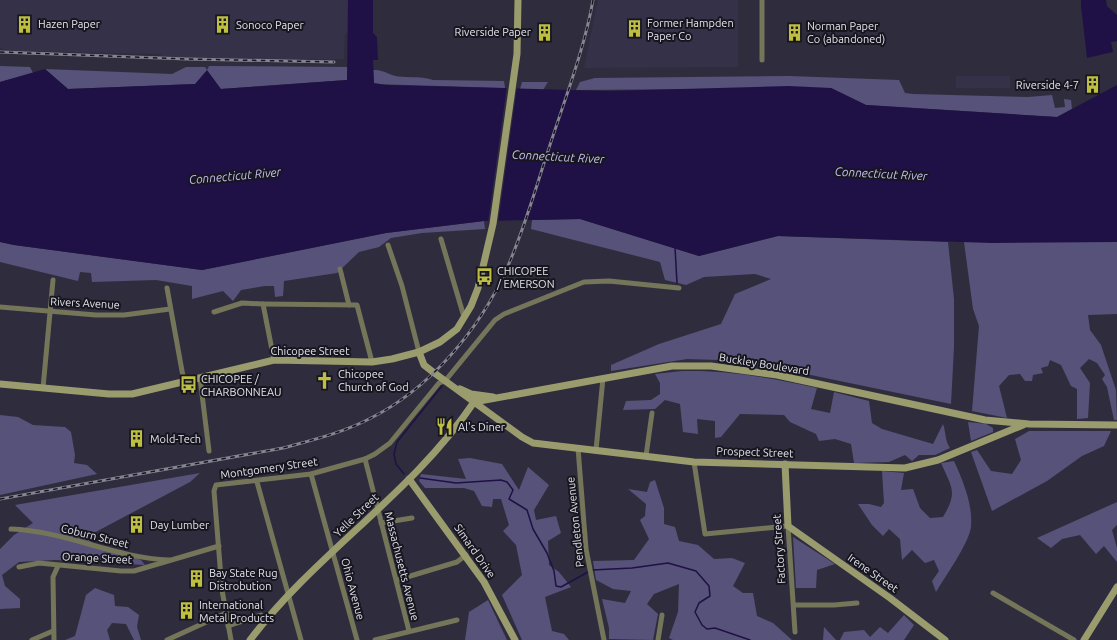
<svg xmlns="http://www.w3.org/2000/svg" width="1117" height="640" font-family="Ubuntu,sans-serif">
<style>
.built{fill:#343148}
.green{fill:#57527a}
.water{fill:#1f1145}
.pier{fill:#2f2d3d}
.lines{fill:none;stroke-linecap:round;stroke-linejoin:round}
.stream{stroke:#1f1145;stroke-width:1.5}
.street{stroke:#747559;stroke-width:5}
.secondary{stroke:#9a9c6e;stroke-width:7}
.rail-casing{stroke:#858492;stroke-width:3}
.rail{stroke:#17161e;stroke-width:1.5;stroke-dasharray:4.5;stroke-linecap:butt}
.labels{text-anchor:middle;stroke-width:4;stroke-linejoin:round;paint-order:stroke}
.poi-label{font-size:11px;fill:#e3e3ee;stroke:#17161e;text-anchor:start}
.street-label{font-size:11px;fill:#e3e3ee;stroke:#17161e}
.water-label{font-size:12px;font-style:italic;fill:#c3bdf1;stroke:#17161e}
</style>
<rect width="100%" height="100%" fill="#2f2d3d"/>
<g class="built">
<path d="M0 0H350L351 30 345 34 344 59H162L161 54 11 51 0 48Z"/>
<path d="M598 0H738V67L584 68Z"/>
<rect x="956" y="76" width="54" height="12"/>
</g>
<g class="green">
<path d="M0 66 30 67 33 73 0 82Z"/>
<path d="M209 66 348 67 347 80 220 89 195 84 68 89 45 69 172 74 186 67H205L207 70Z"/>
<path d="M373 70C381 70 385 72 392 75 404 79 419 75 433 80L504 81 505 88 374 84Z"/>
<path d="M789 76 899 80 905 93 913 94 1028 97 1052 95 1055 108 1065 107 1064 99 1071 100 1072 109 1057 117 866 105 831 88 576 90 580 82 595 78Z"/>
<path d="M522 82H548L543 90 520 89Z"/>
<path d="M580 219 699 256 778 236 948 242 954 299V347L951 404 777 368 719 360 687 359 611 371V365L659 344 721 324 735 294 771 279 755 274 704 277 686 285 665 280 660 262 531 229 532 220Z"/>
<path d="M484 221 485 229 422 233 391 238 379 247 359 252 337 273 284 281 283 296 275 297 274 286H265L241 290 233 301 223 291 192 299V286L156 280 92 282 91 273 80 272 78 281 0 262V242L14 245 202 270 386 233Z"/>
<path d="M964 242H1117V314L1088 315 1090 330 1101 345 1116 390 1117 420H1114L1107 387 1102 379 1105 375 1097 363 1089 359 1080 368 1090 383 1088 418 1077 419V389L1071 386 1061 365 1050 360 1048 366 1041 368 1043 373 1033 375 1032 381H1025L1020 374 1009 375 999 386 1007 418 972 411 979 326 973 309Z"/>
<path d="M682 371C730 370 771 378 817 388L811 409 830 413 834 392 869 401 872 423 882 429 933 444 943 424C946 432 945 441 950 448L935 455H919L912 461 905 455 889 462 854 463 851 444 835 439 819 441 816 434 790 422 784 415 740 414 721 437 715 438V421L697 419 698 434 683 432 680 404 665 400 655 409 623 410 626 401 651 400 660 394V383L655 374Z"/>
<path d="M0 415 18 417 33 425 65 427 71 432 75 455 74 463 87 465 97 474 0 495Z"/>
<path d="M968 422 986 424 993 428V432L971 441Z"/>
<path d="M1029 431H1111L1104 446 1082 456 1047 481 992 511 971 452 977 450 991 471 1012 474 1021 460 1015 439Z"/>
<path d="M470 458 502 464 519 490 528 467 549 485 534 510 536 520 556 516 561 533 548 541 549 565 559 572 571 587 545 597 552 631 564 634 569 640H522L502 595 522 575 516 545 503 531 509 525 501 499H493L492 507 482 506 474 491 464 488H425L419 481 421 474 466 479 458 459Z"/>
<path d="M954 461C963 481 973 504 971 527 969 543 945 577 936 592L932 581 939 571 934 560 925 563 912 550 902 560 900 539 889 529 883 536 872 525 858 504H869L881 507 884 503 882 471 904 473 901 490 913 489 920 508 930 518 943 517C958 492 952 488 941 463Z"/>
<path d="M200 473 190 482 90 535 91 542 141 560 145 565 55 560 19 562 2 575 5 586 20 599V608L0 609V549L14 535 33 523 15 505Z"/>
<path d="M655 480 664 508V524L675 527 679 541 698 545 714 559 732 558 745 563 733 586 743 593H753L757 616 773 623 792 640H673L669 638 678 612 679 584 654 594 647 604 658 614 653 640 609 639V628L602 599 625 603 631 591 613 589 596 580 593 561 634 560 649 539 640 520 645 516 646 504 628 489 647 492 650 482Z"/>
<path d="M1117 502V525L1112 530 1117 548V562L1104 546 1096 554 1080 535 1062 539 1051 548 1037 538Z"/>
<path d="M793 537 835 564 817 570 816 588H796Z"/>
<path d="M95 588 114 595 115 606 128 607 139 615 137 627 141 640H134L126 624 112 623 107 630 110 640H65L75 636 86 595Z"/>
<path d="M488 600 507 640H465L469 612Z"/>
<path d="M904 615 914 625 904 640H840L844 632 864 630 870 637 880 627 888 633Z"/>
<path d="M824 627 836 640H823Z"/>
</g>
<g class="water">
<path d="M348 0H373V33L377 37 378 60H373L374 83 386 85 608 91 789 86 831 88 866 105 1057 117 1117 85V242L992 243 778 236 699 256 580 219 484 221 386 233 202 270 14 245 0 242V82L45 69 68 89 195 84 207 70 221 89 347 80Z"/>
<path d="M1081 0H1106L1107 6 1117 15V41L1111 42 1113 52 1087 58 1081 6Z"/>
</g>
<path class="pier" d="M507 86 517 87 498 223H488Z"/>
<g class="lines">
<g class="stream">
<path d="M675 247 677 283"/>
<path d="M404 474 396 464 394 454 397 442 442 386"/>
<path d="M420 478 456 483 501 480 507 482 513 490 509 499 527 510 533 529 547 553 554 571 556 586 561 587 588 572"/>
<path d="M592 570 632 568 668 563 696 571 709 586 710 596 699 603 695 612 702 625 707 629 715 628 750 640"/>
</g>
<g class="street">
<path d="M762 0V60"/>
<path d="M441 239 464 317"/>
<path d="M388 245 402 286 419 352"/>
<path d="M340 269 349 305"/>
<path d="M167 288 184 382"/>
<path d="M263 304 357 305 372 362"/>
<path d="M0 307 96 315H124L170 309"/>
<path d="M214 312 242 303 263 304 274 360"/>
<path d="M200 378 209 451"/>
<path d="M43 388 53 280"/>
<path d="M578 448 586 549 604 640"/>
<path d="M596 450 603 378"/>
<path d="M646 456 652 413"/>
<path d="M365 459 409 631"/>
<path d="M694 462 705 534 788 526 795 632"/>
<path d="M311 474 357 640"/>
<path d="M257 482 301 640"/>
<path d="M381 523 412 518"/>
<path d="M11 529C65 531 115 558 169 560"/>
<path d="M19 567 39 563 121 571H134L219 546"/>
<path d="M397 580 457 562 466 555"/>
<path d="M993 593 1074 640"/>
<path d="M794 605H834L857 603"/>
<path d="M228 626 261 615"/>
<path d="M32 640 53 631"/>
<path d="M54 640 53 577 58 566"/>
<path d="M167 640 226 613"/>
<path d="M231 640 222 590 214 491 216 485 311 474 365 459 375 454 390 443 439 383 445 381 495 320 504 314 584 282 609 281 679 288"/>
<path d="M375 640 457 620"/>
<path d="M658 640 662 615"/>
</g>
<g class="secondary">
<path d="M419 352 424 365 433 372 522 437 533 443 694 462 905 468 938 460 1023 425"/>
<path d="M0 384 109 394H132L274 360 372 362 392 359 419 352 440 342 457 329 471 306 478 288 493 224 517 54 518 0"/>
<path d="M460 389 471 394 493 397"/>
<path d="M474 402 672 366H711L777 375 985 420 1029 424 1117 425"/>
<path d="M785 464 788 526 890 598 945 640"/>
<path d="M409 479 484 582 515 640"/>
<path d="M250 640C316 553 413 493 474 402"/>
<path d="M1084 640 1117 587"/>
</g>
<defs>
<g id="rail">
<path d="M0 52 187 59 334 62"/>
<path d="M0 499 283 448C312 440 342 433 369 419 430 389 480 329 507 268 524 230 535 190 548 151 564 101 584 51 593 0"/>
</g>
</defs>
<use href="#rail" class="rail-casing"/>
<use href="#rail" class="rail"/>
</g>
<defs>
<symbol id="building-bare" viewBox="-9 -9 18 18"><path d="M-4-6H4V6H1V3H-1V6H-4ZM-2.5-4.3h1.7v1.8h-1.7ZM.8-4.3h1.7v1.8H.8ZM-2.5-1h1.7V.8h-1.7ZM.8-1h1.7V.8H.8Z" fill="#bebf42" stroke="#17161e" stroke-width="2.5" paint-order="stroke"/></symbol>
<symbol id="bus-bare" viewBox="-9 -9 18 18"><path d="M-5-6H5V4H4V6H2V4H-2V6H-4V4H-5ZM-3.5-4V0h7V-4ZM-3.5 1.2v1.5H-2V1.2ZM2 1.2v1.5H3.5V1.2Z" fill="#bebf42" stroke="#17161e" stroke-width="2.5" paint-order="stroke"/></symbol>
<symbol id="church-bare" viewBox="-9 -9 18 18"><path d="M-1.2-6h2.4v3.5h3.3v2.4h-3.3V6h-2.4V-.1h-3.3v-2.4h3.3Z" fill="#bebf42" stroke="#17161e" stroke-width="2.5" paint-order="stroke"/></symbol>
<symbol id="restaurant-bare" viewBox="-9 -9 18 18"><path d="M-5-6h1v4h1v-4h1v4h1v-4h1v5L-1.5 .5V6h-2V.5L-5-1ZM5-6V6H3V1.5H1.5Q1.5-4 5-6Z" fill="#bebf42" stroke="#17161e" stroke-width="2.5" paint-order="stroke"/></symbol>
</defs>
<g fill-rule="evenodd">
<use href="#building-bare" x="12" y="12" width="25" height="25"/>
<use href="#building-bare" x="210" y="12" width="25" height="25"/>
<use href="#building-bare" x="622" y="16" width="25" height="25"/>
<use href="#building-bare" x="532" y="20" width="25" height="25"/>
<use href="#building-bare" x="782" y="20" width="25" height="25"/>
<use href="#building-bare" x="1080" y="72" width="25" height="25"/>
<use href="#bus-bare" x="472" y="264" width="25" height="25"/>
<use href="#church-bare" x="312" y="368" width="25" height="25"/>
<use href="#bus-bare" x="176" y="372" width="25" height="25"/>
<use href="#restaurant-bare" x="432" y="414" width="25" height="25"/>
<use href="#building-bare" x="124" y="426" width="25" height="25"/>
<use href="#building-bare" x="124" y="512" width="25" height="25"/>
<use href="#building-bare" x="184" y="566" width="25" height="25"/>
<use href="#building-bare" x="174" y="598" width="25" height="25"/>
</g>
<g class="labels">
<g class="poi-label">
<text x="647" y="27">Former Hampden<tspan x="647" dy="13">Paper Co</tspan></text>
<text x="38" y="28">Hazen Paper</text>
<text x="236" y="29">Sonoco Paper</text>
<text x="807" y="30">Norman Paper<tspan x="807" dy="13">Co (abandoned)</tspan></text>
<text x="531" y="36" text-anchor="end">Riverside Paper</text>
<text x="1079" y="89" text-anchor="end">Riverside 4-7</text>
<text x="497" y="275">CHICOPEE<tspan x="497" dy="13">/ EMERSON</tspan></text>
<text x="338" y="378">Chicopee<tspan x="338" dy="13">Church of God</tspan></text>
<text x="201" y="383">CHICOPEE /<tspan x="201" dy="13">CHARBONNEAU</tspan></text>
<text x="458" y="431">Al's Diner</text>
<text x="150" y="443">Mold-Tech</text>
<text x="150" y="529">Day Lumber</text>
<text x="209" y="577">Bay State Rug<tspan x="209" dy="13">Distrobution</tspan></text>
<text x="199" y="609">International<tspan x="199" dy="13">Metal Products</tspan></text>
</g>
<g class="street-label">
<text transform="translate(85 303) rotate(3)" y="4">Rivers Avenue</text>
<text x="310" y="355">Chicopee Street</text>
<text transform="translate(764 364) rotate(9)" y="4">Buckley Boulevard</text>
<text transform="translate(755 452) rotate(2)" y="4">Prospect Street</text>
<text transform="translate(269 468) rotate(-8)" y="4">Montgomery Street</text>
<text transform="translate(356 515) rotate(-44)" y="4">Yelle Street</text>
<text transform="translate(575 522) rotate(-96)" y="4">Pendleton Avenue</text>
<text transform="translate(95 536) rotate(14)" y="4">Coburn Street</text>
<text transform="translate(779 549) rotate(-94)" y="4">Factory Street</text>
<text transform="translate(475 551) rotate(55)" y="4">Simard Drive</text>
<text transform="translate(97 558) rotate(3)" y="4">Orange Street</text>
<text transform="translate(402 566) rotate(76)" y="4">Massachusetts Avenue</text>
<text transform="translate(873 573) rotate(35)" y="4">Irene Street</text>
<text transform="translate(353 589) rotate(75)" y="4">Ohio Avenue</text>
</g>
<g class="water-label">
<text transform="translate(558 157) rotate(3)" y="4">Connecticut River</text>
<text transform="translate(881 174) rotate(3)" y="4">Connecticut River</text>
<text transform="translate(235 176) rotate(-5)" y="4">Connecticut River</text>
</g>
</g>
</svg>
